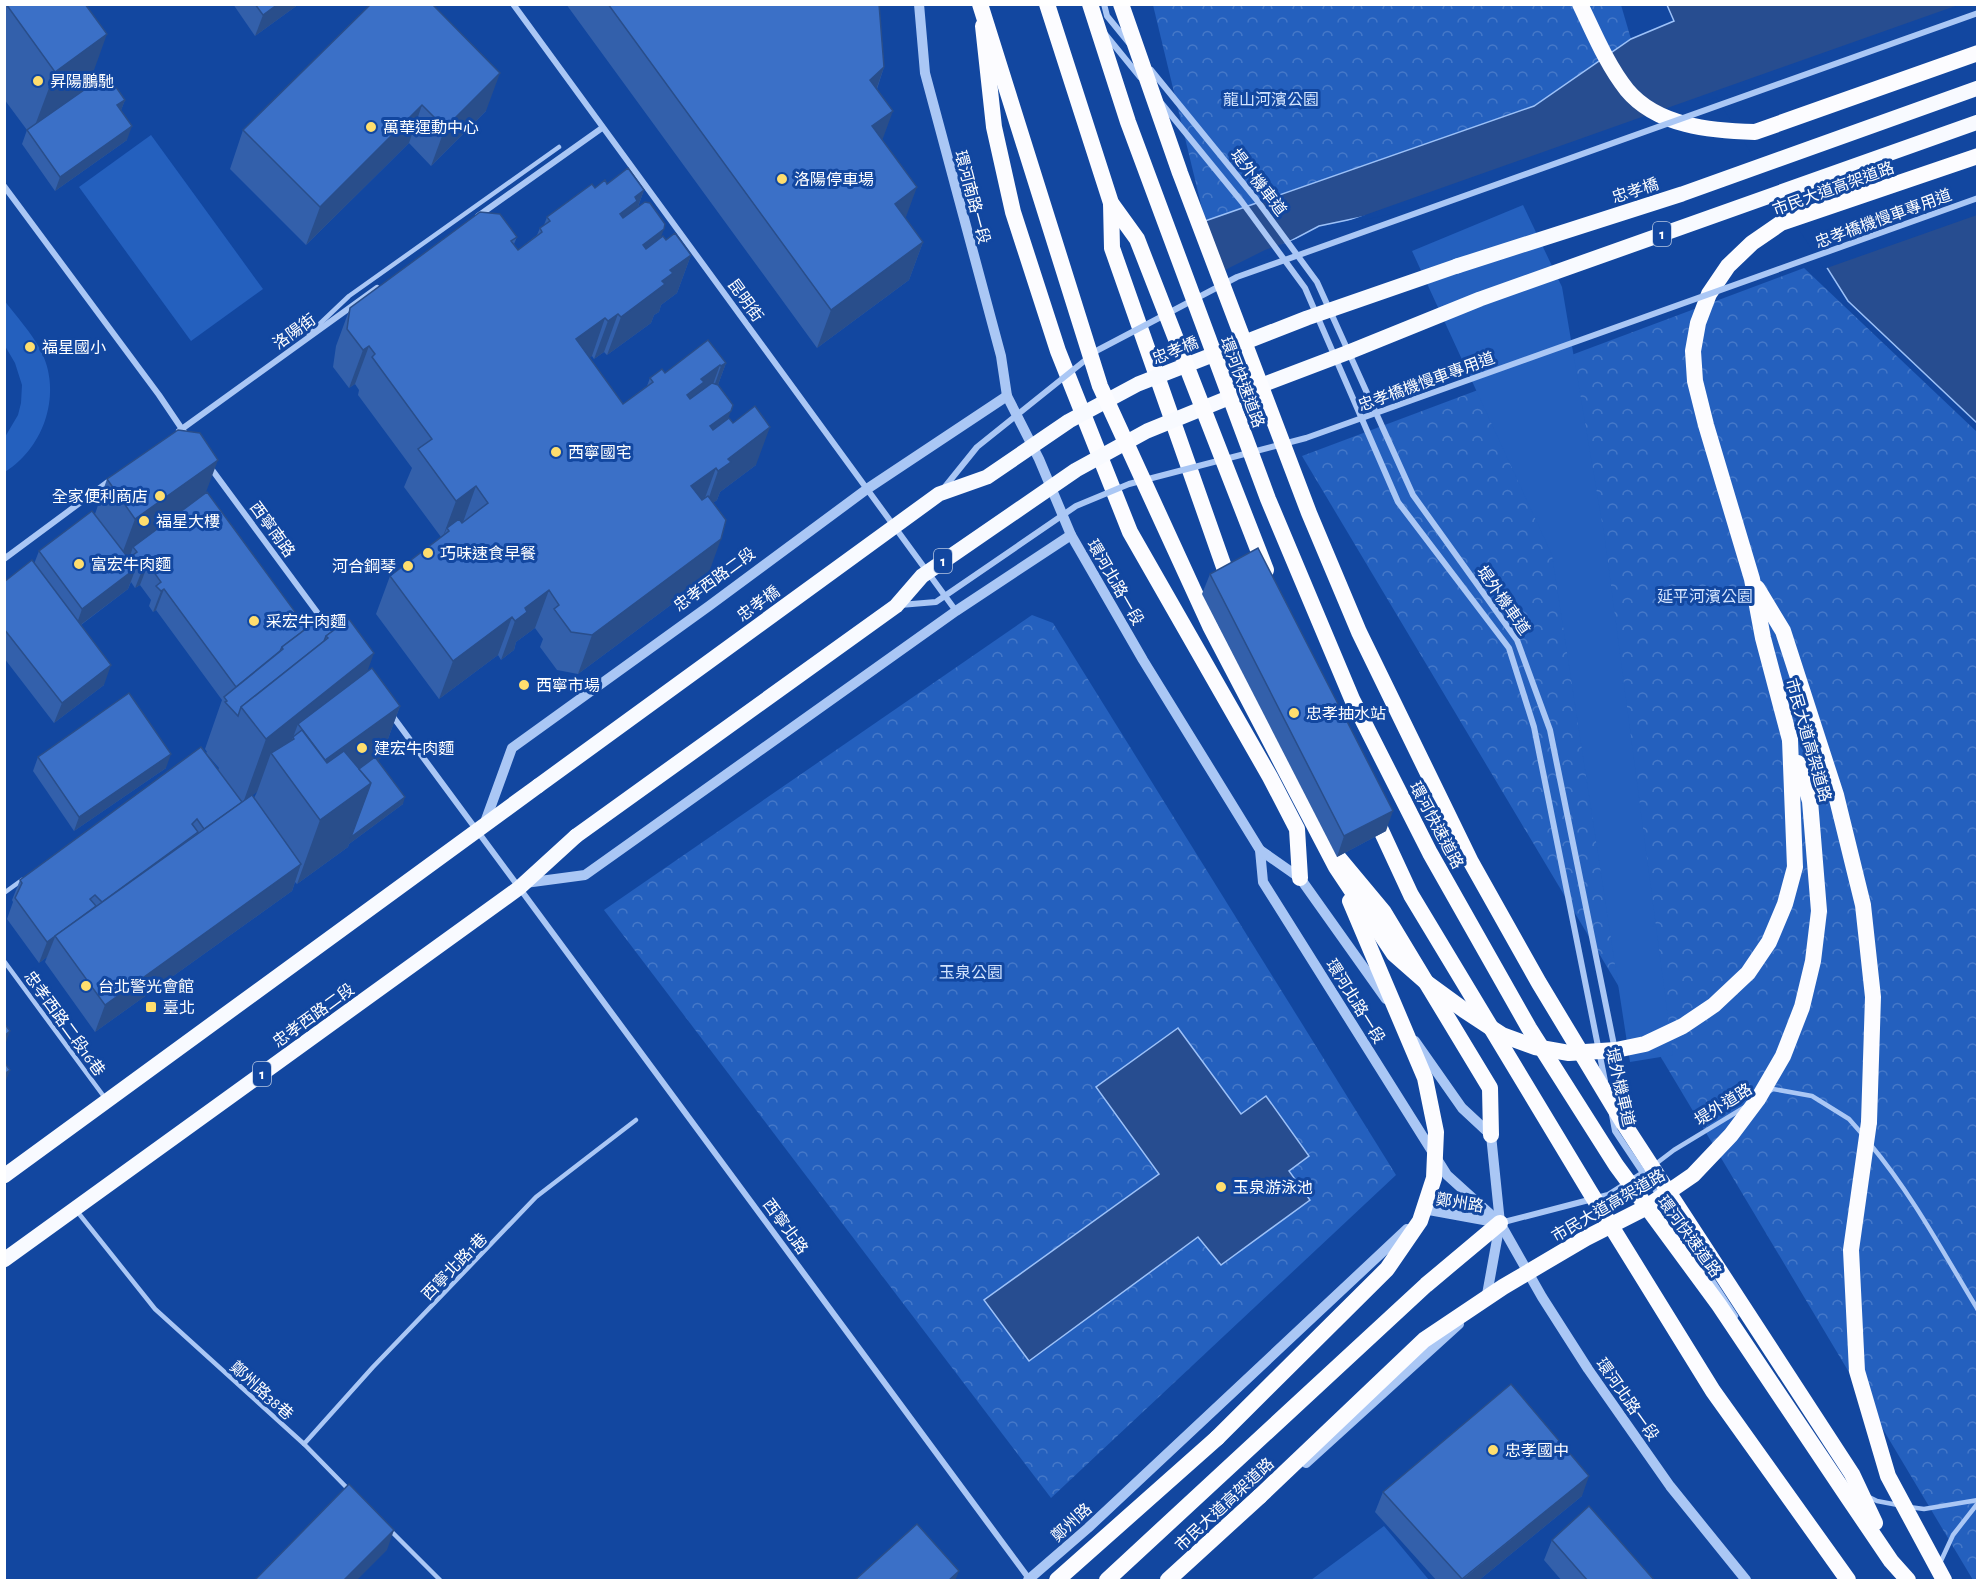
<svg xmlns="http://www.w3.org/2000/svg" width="1982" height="1585" font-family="'Alegreya Sans','Noto Sans TC',sans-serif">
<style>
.forest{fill:url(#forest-crowns)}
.pitch{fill:#2460be}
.water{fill:#274d90;stroke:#9cc1f8;stroke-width:1.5}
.pier{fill:#1247a0}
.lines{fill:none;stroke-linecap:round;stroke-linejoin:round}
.service{stroke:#aac7f5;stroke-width:4.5}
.minor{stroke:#aac7f5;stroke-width:6}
.tertiary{stroke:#aac7f5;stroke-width:10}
.primary{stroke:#f8faff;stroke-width:15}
.trunk{stroke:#fcfcff;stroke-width:16}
.minor-bridge{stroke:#aac7f5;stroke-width:6}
.primary-bridge{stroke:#f8faff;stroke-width:15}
.trunk-bridge{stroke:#fcfcff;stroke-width:16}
.wall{fill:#3360ab;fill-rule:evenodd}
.shaded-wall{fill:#294e8b}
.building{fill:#3b70c7;stroke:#294e8b;stroke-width:1.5}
.poi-dot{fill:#ffde6e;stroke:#1247a0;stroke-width:2}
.labels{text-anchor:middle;stroke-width:6;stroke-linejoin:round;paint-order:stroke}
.shield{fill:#1247a0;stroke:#b8c8e2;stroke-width:1.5}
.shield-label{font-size:15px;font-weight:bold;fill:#fff}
.poi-label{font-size:16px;fill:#fff;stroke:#1247a0;text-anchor:start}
.park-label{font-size:16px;fill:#d3e4fe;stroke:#1247a0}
.street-label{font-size:16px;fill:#fff;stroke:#1247a0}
</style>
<defs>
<pattern id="forest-crowns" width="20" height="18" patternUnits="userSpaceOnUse" patternTransform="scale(1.5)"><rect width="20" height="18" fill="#2460be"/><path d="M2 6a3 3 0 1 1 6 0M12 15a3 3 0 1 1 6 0" fill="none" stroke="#4578c8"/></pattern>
</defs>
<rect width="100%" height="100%" fill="#1247a0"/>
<g class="forest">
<path d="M1153 5H1621L1631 39 1534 106 1205 221Z"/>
<path d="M1804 268 1977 432V1580H1973L1302 456Z"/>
<path d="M1032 615 1053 623 1396 1175 1051 1498 604 910Z"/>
</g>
<g class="pitch">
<path d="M151 135 263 289 191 341 79 187Z"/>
<path d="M1523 205 1562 287 1605 540 1673 1055 1630 1062 1552 555 1412 251Z"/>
<path d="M4 300C16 316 31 332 40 349 63 392 45 447 5 472V437L18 415 21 403 22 385 15 363 5 346Z"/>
<path d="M1384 1526 1429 1580H1311Z"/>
</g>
<g class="water">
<path d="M1667 5H1977V423L1848 301 1717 93 1410 207 1319 226 1219 279 1205 221 1534 106 1631 39 1674 21Z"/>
<path d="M1178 1028 1241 1114 1266 1096 1309 1156 1289 1171 1310 1200 1221 1265 1198 1237 1029 1361 984 1300 1159 1174 1096 1087Z"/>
</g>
<g class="pier">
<path d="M1961 4 1977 5V215L1824 269 1716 97 1666 127 1411 210 1334 226Z"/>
<path d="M1308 235 1220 281 1215 275 1265 250Z"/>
</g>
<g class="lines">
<g class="service">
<path d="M309 334 349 296 559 147"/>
<path d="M4 893 22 880"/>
<path d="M4 961 105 1098"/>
<path d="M1770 1091 1773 1089 1812 1096 1849 1119 1863 1135"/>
<path d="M1870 1144C1912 1194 1944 1254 1978 1310"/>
<path d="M1653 1166 1674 1150 1745 1107"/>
<path d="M1644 1172 1643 1173 1658 1195"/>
<path d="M1662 1202 1736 1316"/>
<path d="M76 1210 155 1309 304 1444 350 1491"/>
<path d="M304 1444 373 1367 536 1197 636 1120"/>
<path d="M1869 1497 1877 1501 1898 1505"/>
<path d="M1909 1507 1924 1509 1978 1500"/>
<path d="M390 1530 440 1580"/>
<path d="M1940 1563 1953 1535 1978 1503"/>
</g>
<g class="minor">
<path d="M513 4 956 611"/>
<path d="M1104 4 1107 16 1129 43"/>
<path d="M1105 34 1140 77"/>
<path d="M1151 70 1256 199 1317 282 1413 495 1517 640 1550 730 1629 1119"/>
<path d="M1162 104 1242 202 1305 288 1398 502 1509 648 1534 727 1605 1081"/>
<path d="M4 186 159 395 186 435"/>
<path d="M478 216 602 128"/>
<path d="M179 431 377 288"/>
<path d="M210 467 325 623"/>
<path d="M4 559 112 479"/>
<path d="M391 714 1030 1580"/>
<path d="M1612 1115 1615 1131 1643 1173"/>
<path d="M1500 1223 1608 1195 1643 1173"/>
</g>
<g class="tertiary">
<path d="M919 4 925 73 1001 356 1007 396 1039 459 1071 535 1143 660 1260 850 1263 882 1447 1175 1500 1223 1542 1297 1588 1369 1670 1486 1746 1580"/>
<path d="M484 825 512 748 709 606 867 489 1007 396"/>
<path d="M1260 850 1300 878 1386 999"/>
<path d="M525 883 585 875 956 611 1071 535"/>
<path d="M1415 1041 1462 1108 1491 1135 1500 1223 1486 1300"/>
<path d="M1421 1217 1429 1210 1500 1223"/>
<path d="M1306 1463 1459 1324"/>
<path d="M1028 1580 1088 1528 1407 1229"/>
</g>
<g class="primary">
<path d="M1457 266 1682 194 1978 88"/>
<path d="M1349 352 1480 299 1978 122"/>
<path d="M4 1176 538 786"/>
<path d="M4 1260 519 888 576 836"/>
</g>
<g class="trunk">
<path d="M1580 4C1594 33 1607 65 1627 90 1657 126 1711 131 1755 132L1978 53"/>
<path d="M983 26 994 127 1013 212 1058 351 1130 532 1270 777 1297 829 1300 878"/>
<path d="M1111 203 1112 248 1231 587"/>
<path d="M1757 588 1783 631 1836 795 1863 905 1873 997 1869 1122"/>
<path d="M1790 740 1763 638 1752 579 1706 425 1695 381 1693 351 1698 323 1709 294 1728 266 1752 243 1781 223 1978 156"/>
<path d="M1333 851 1383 911 1490 1088 1491 1135"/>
<path d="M1057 1580 1217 1438"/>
<path d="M1107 1580 1426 1285 1500 1223"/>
<path d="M1168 1580 1260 1496"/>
</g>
<g class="minor-bridge">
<path d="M944 488 977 447 1098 350 1237 277 1978 13"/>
<path d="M900 605 936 602 1076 506 1129 484 1306 438 1978 198"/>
</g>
<g class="primary-bridge">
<path d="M538 786 939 494 987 477 1069 421 1138 384 1307 318 1457 266"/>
<path d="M576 836 896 606 922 576 1076 470 1147 431 1233 396 1349 352"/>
</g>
<g class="trunk-bridge">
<path d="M980 4 1100 386 1210 626 1336 867 1394 954 1427 983 1464 1010 1502 1035 1535 1047 1569 1053 1616 1050 1645 1044 1683 1026 1714 1005 1748 973 1769 942 1785 904 1795 867 1790 740"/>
<path d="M1047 4 1111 203 1137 239 1266 570"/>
<path d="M1090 4 1128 122 1268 499 1352 699 1430 853 1529 1028 1616 1165 1719 1305 1849 1499 1891 1561 1908 1580"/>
<path d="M1121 4 1180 173 1309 513 1359 632 1471 862 1539 983 1624 1124 1852 1474 1875 1523"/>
<path d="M1373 813 1411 895 1590 1192 1713 1391 1848 1580"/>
<path d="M1869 1122 1851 1250 1857 1371 1888 1476 1944 1580"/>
<path d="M1217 1438 1387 1269 1420 1221 1434 1178 1436 1132 1425 1078 1350 901"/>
<path d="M1260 1496 1424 1340 1503 1287 1586 1238 1645 1208 1693 1175 1731 1135 1758 1099 1783 1056 1802 1007 1813 961 1819 911 1810 801 1798 763"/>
</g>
</g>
<g class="wall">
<path d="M4 4H85L87 88 125 100 121 110 127 140 55 191 22 144 27 130 4 99Z"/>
<path d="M233 4H299L255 36Z"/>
<path d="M371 4 486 111 431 166 409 143 306 245 230 169 243 130Z"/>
<path d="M566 4H879L884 67 877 89 882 139 906 219 923 242 909 280 817 348Z"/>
<path d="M607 184 644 190 638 207 661 238 691 255 677 293 661 305 659 312 654 315 651 323 607 355 604 352 594 359 592 356 589 357 623 404 647 386 650 378 665 373 726 363 718 385 728 419 756 465 720 492 717 500 713 503 707 578 578 674 557 670 540 647 543 639 535 628 516 642 514 650 501 660 498 655 439 699 376 614 390 576 441 537 404 487 412 468 358 395 359 390 355 384 349 388 333 367 336 346 350 308 517 237 514 244 518 250 537 235 540 228 544 225 547 217 595 188Z"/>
<path d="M107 479 206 493 307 628 327 613 368 672 400 706 381 758 378 760 403 804 349 844 348 847 297 884 295 882 292 891 95 1032 45 962 47 957 39 963 7 919 13 902 12 900 20 880 218 770 219 768 206 753 207 752 205 749 222 700 156 610 153 612 149 606 151 600 140 585 135 588 131 582 128 589 81 625 104 685 54 723 4 658V582L34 564 39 551 95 514ZM257 792 254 798 252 795Z"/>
<path d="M1210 574 1386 831 1337 857 1202 594Z"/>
<path d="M38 757 166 768 74 831 33 771Z"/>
<path d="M1383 1492 1582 1496 1478 1581H1437L1375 1512Z"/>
<path d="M1552 1540 1655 1581H1562L1544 1560Z"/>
</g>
<g class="shaded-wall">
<path d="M278 4H299L255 36 263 15Z"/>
<path d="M107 34 84 98 31 136 55 72Z"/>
<path d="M884 67 871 105 870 80Z"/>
<path d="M500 73 486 111 431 166 445 128Z"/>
<path d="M125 100 120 113 117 105Z"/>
<path d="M422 105 409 143 306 245 320 207Z"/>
<path d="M893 111 879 149 872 126Z"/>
<path d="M132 126 127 140 55 191 60 177Z"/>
<path d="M917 187 903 225 895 204Z"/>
<path d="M644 190 630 228 620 214 635 197Z"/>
<path d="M664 229 650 267 643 245Z"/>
<path d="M923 242 909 280 817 348 831 310Z"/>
<path d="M691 255 677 293 661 305 659 312 654 315 651 323 607 355 621 317 670 270Z"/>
<path d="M618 314 604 352 594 359 608 321Z"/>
<path d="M605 318 592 356 562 378 576 339Z"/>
<path d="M369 346 355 384 349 388 363 350Z"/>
<path d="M726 363 712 401 708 404 721 366Z"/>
<path d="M720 365 706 403 693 413 687 395 701 379Z"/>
<path d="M731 411 717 449 710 426Z"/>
<path d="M770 427 756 465 720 492 717 500 705 509 718 471 728 459Z"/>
<path d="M218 460 199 511 133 547 128 562 116 570 135 519Z"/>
<path d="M716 468 702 506 691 486Z"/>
<path d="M476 486 462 525 447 528 442 539 456 501Z"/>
<path d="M721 539 707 578 578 674 592 635Z"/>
<path d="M148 564 140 585 135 588 143 568Z"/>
<path d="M136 568 128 589 75 629 82 609Z"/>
<path d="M164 589 156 610 153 612 161 591Z"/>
<path d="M549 590 535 628 516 642 514 650 501 660 515 621 525 608Z"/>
<path d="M512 617 498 655 439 699 453 661Z"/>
<path d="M374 653 351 717 298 724 282 767 271 753 257 792 243 803 266 739Z"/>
<path d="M111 665 104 685 54 723 62 703Z"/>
<path d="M400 706 381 758 320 802 325 760Z"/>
<path d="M171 754 166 768 74 831 79 817Z"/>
<path d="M371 783 405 797 403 804 349 844 348 847 297 884 320 820Z"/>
<path d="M1393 811 1386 831 1337 857 1344 836Z"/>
<path d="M301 864 292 891 95 1032 105 1005Z"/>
<path d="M55 937 47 957 39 963 47 942Z"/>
<path d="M10 1031 4 1048V1036Z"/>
<path d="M10 1070 4 1086V1074Z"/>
<path d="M1589 1476 1582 1496 1478 1581H1461Z"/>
<path d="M394 1530 387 1550 356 1581H343Z"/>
<path d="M959 1571 955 1581H948Z"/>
</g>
<g class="building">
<path d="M6 4H85L107 34 55 72Z"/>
<path d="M255 4H278L263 15Z"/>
<path d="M371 4H432L500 73 445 128 422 105 320 207 243 130Z"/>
<path d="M608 4H879L884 67 870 80 893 111 872 126 917 187 895 204 923 242 831 310Z"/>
<path d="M107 74 125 100 117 105 132 126 60 177 27 130Z"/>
<path d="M628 168 644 190 635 197 637 201 620 214 623 218 645 202 650 203 665 224 664 229 643 245 646 249 663 236 666 240 675 233 691 255 670 270 673 273 662 281 665 284 621 317 618 314 608 321 605 318 576 339 623 404 653 382 650 378 662 369 665 373 708 340 726 363 721 366 720 365 701 379 704 382 687 395 690 399 712 383 718 385 733 405 731 411 710 426 713 430 729 418 733 423 755 406 770 427 728 459 731 462 718 471 716 468 691 486 702 500 708 496 726 520 721 539 592 635 571 632 554 609 559 605 549 590 525 608 527 612 515 621 512 617 453 661 390 576 449 531 447 528 459 519 462 523 488 503 476 486 456 501 418 449 432 439 372 357 375 354 369 346 363 350 347 329 350 308 480 212 500 214 517 237 511 241 518 250 542 232 540 228 550 221 547 217 592 184 595 188 605 180 607 184Z"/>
<path d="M178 430 200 433 218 460 135 519 107 479Z"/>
<path d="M207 492 307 628 282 647 280 651 236 687 164 589 161 591 156 586 161 582 148 564 143 568 133 555 137 552 133 547Z"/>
<path d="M92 511 136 568 82 609 39 551Z"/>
<path d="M1258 548 1393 811 1344 836 1210 574Z"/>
<path d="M32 560 111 665 62 703 4 629V582Z"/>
<path d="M327 613H330L340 626 326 636 324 641 241 707 238 716 225 702 227 701 224 697 283 649 282 647Z"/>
<path d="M349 619 374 653 266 739 241 707 328 638 326 636Z"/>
<path d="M372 668 400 706 325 760 298 724Z"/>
<path d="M129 693 171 754 79 817 38 757Z"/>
<path d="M302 730 327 763 344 751 371 783 320 820 271 753 294 739 293 737Z"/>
<path d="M201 747 242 802 204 829 197 819 192 824 198 832 102 902 95 895 90 899 96 906 47 942 15 898 22 883 20 880Z"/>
<path d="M375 757 405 797 351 837 371 783 359 769Z"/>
<path d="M252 795 301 864 105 1005 55 936Z"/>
<path d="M4 1023 10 1031 4 1036Z"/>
<path d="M4 1062 10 1070 4 1074Z"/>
<path d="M1511 1384 1589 1476 1462 1579 1383 1492Z"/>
<path d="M349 1484 394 1530 343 1581H254Z"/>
<path d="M1589 1506 1655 1581H1588L1552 1540Z"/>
<path d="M917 1524 959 1571 948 1581H854Z"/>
</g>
<g class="poi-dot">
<circle cx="38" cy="81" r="6"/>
<circle cx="371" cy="127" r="6"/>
<circle cx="782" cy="179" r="6"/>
<circle cx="30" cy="347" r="6"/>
<circle cx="556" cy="452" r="6"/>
<circle cx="160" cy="496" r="6"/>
<circle cx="144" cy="521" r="6"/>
<circle cx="428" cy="553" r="6"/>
<circle cx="79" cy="564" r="6"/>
<circle cx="408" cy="566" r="6"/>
<circle cx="254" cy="621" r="6"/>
<circle cx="524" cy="685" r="6"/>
<circle cx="1294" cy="713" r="6"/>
<circle cx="362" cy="748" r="6"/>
<circle cx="86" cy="986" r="6"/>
<rect x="145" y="1001" width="12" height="12" rx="3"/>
<circle cx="1221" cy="1187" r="6"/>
<circle cx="1493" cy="1450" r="6"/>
</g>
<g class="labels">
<g class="shield">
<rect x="1653" y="222" width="18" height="24" rx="4.5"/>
<rect x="934" y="549" width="18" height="24" rx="4.5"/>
<rect x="253" y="1062" width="18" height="24" rx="4.5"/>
</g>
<g class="shield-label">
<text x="1662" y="239">1</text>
<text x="943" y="566">1</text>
<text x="262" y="1079">1</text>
</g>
<g class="poi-label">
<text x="50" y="87">昇陽鵬馳</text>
<text x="383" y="133">萬華運動中心</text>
<text x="794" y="185">洛陽停車場</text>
<text x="42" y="353">福星國小</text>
<text x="568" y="458">西寧國宅</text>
<text x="148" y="502" text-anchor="end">全家便利商店</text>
<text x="156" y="527">福星大樓</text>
<text x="440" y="559">巧味速食早餐</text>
<text x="91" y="570">富宏牛肉麵</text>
<text x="396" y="572" text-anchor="end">河合鋼琴</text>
<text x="266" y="627">采宏牛肉麵</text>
<text x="536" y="691">西寧市場</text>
<text x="1306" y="719">忠孝抽水站</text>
<text x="374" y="754">建宏牛肉麵</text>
<text x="98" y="992">台北警光會館</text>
<text x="163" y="1013">臺北</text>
<text x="1233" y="1193">玉泉游泳池</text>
<text x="1505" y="1456">忠孝國中</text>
</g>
<g class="park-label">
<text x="1271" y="105">龍山河濱公園</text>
<text x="1705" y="602">延平河濱公園</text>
<text x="971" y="978">玉泉公園</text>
</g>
<g class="street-label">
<text transform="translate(1259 182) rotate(52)" y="6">堤外機車道</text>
<text transform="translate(1833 188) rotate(-20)" y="6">市民大道高架道路</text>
<text transform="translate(1635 190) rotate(-18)" y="6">忠孝橋</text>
<text transform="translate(973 197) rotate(75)" y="6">環河南路一段</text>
<text transform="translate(1883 218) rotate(-20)" y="6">忠孝橋機慢車專用道</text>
<text transform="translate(746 300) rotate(54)" y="6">昆明街</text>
<text transform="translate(294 331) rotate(-36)" y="6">洛陽街</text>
<text transform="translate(1175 350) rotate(-22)" y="6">忠孝橋</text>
<text transform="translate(1426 381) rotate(-20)" y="6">忠孝橋機慢車專用道</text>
<text transform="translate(1243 382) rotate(69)" y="6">環河快速道路</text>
<text transform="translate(273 529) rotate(54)" y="6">西寧南路</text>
<text transform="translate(714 579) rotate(-36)" y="6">忠孝西路二段</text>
<text transform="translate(1116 582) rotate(60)" y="6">環河北路一段</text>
<text transform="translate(1504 600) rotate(55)" y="6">堤外機車道</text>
<text transform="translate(758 603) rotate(-36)" y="6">忠孝橋</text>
<text transform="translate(1809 740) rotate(74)" y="6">市民大道高架道路</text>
<text transform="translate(1437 825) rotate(62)" y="6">環河快速道路</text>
<text transform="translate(1356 1001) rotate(58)" y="6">環河北路一段</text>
<text transform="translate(313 1015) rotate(-36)" y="6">忠孝西路二段</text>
<text transform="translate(65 1023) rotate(54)" y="6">忠孝西路二段16巷</text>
<text transform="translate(1621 1087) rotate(77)" y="6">堤外機車道</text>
<text transform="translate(1723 1104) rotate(-32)" y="6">堤外道路</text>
<text transform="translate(1460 1202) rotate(9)" y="6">鄭州路</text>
<text transform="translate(1608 1205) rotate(-30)" y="6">市民大道高架道路</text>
<text transform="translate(786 1226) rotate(54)" y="6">西寧北路</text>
<text transform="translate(1690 1236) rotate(54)" y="6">環河快速道路</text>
<text transform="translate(454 1266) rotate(-46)" y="6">西寧北路1巷</text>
<text transform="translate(262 1390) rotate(42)" y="6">鄭州路38巷</text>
<text transform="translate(1628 1399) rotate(55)" y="6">環河北路一段</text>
<text transform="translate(1224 1504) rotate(-43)" y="6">市民大道高架道路</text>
<text transform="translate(1071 1522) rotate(-42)" y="6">鄭州路</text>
</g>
</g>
<rect width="1982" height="1585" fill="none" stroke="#ffffff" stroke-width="12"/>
</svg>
